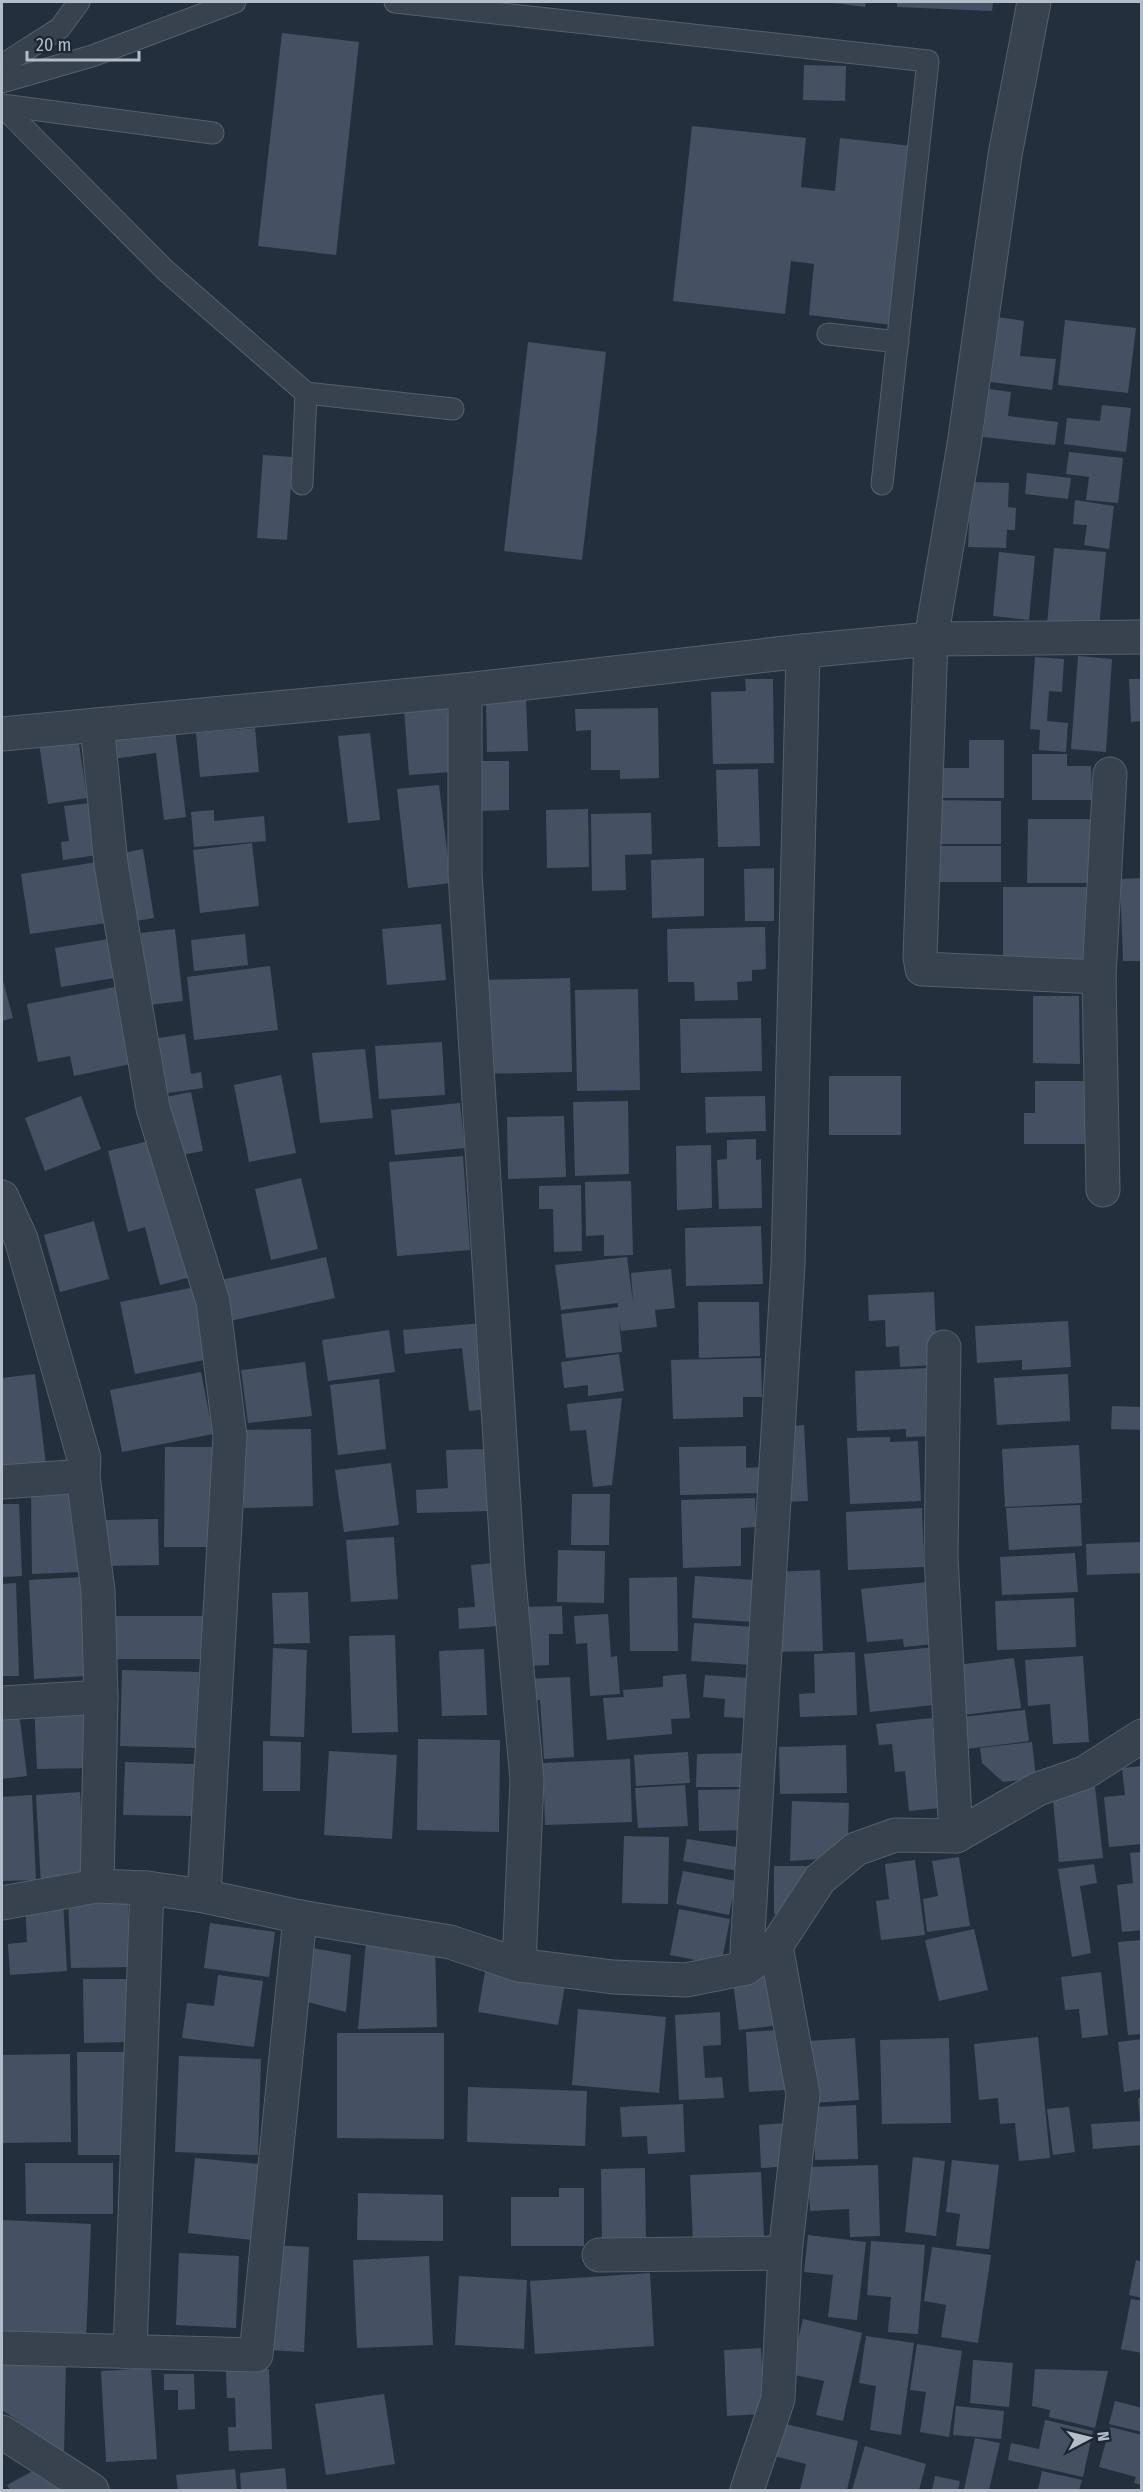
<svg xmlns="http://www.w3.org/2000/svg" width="1143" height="2492" font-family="'Fira Sans Condensed',sans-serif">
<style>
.building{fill:#455162}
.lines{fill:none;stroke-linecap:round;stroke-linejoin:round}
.lane-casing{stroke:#565f6c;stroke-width:23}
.street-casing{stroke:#565f6c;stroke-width:35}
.lane{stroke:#38414e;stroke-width:21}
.street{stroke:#38414e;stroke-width:33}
</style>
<rect width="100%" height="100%" fill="#242f3e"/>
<g class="building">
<path d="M827 2H866L865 7Z"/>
<path d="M897 2H993L992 11 897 7Z"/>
<path d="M282 33 359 42 336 255 258 246Z"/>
<path d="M804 65 846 66 845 101 803 100Z"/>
<path d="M692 126 806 138 801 187 835 191 840 138 912 146 892 325 809 315 814 264 791 261 785 314 673 301Z"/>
<path d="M997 317 1024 321 1020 356 1056 359 1052 390 990 382Z"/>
<path d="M1065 320 1136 328 1128 393 1058 385Z"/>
<path d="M528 342 606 352 582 560 504 551Z"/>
<path d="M989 389 1011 392 1008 416 1058 422 1055 445 983 437Z"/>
<path d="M1102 405 1131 408 1126 452 1064 444 1067 418 1100 421Z"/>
<path d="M1069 452 1123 458 1118 503 1086 500 1089 477 1066 474Z"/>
<path d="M263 455 293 457 287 540 257 538Z"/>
<path d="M1027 473 1071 478 1068 499 1025 494Z"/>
<path d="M971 482 1009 483 1008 507 1016 508 1015 530H1007L1006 548 968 547Z"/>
<path d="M1075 500 1114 506 1109 549 1084 545 1087 525 1073 524Z"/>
<path d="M1054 548 1106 552 1099 628 1047 624Z"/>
<path d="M999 552 1035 556 1029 620 993 616Z"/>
<path d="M1078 656 1112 659 1106 752 1071 749Z"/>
<path d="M1035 657 1064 659 1062 692 1049 691 1047 721 1068 723 1066 752 1039 750 1040 730 1030 729Z"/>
<path d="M745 679H773L774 763 713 764 711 692 746 691Z"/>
<path d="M1129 679H1142V721L1131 722Z"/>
<path d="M526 696 528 751 487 752 486 697Z"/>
<path d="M447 705 452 772 409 775 404 709Z"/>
<path d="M658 708 659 778 620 779V770H591V730L576 731 575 709Z"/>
<path d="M255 728 259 772 200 777 196 733Z"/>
<path d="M175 730 186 817 164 820 156 753 112 759 109 738Z"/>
<path d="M370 733 380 820 348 823 338 736Z"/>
<path d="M78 737 87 798 48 804 39 743Z"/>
<path d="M969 740H1004V798H932V768H969Z"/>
<path d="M1032 754H1067V766H1091L1092 800H1032Z"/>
<path d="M480 761H509V810L481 811Z"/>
<path d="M758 769 760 846 718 847 716 770Z"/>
<path d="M439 785 451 883 408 888 397 789Z"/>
<path d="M932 800 1001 801V844H932Z"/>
<path d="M90 803 98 855 63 860 61 842 69 841 64 806Z"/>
<path d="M588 809 589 867 547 868 546 810Z"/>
<path d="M214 810V821L264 816 266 841 194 847 191 812Z"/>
<path d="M651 813 652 854 625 855 626 890 592 891 591 814Z"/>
<path d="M1028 819H1090L1091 883H1027Z"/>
<path d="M252 843 259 906 200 913 193 850Z"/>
<rect x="932" y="846" width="69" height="36"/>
<path d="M143 849 154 918 129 922 118 854Z"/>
<path d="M704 858V916L652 918 651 860Z"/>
<path d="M97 862 107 923 30 934 21 874Z"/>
<path d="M774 868V921H745L744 869Z"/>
<path d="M1142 878V961H1123L1120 879Z"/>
<rect x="1003" y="887" width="88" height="80"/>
<path d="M441 924 446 980 387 985 382 929Z"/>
<path d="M765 927 766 969 752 970V981L737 982 738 1000 695 1001 694 982H668L667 929Z"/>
<path d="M175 929 183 1001 149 1005 141 933Z"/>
<path d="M245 934 248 965 194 971 191 940Z"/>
<path d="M108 939 114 978 61 987 55 948Z"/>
<path d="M270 966 278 1030 194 1040 187 977Z"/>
<path d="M2 977 13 1018 2 1021Z"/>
<path d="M570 978 572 1072 481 1074 480 980Z"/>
<path d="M120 986 135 1063 74 1076 70 1056 38 1062 27 1004Z"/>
<path d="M638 989 640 1090 577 1091 575 990Z"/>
<path d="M1033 996H1079L1080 1064 1033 1063Z"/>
<path d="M761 1018 762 1071 681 1073 680 1019Z"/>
<path d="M185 1034 191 1074 201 1072 203 1088 161 1094 152 1039Z"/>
<path d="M442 1042 445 1095 379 1099 375 1046Z"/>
<path d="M365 1049 373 1118 320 1123 312 1053Z"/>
<path d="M281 1075 296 1153 249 1162 234 1085Z"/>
<rect x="829" y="1076" width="72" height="59"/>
<path d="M1035 1081H1090V1144H1024V1113H1035Z"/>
<path d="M191 1092 203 1151 177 1156 166 1097Z"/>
<path d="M81 1096 101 1149 45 1171 25 1118Z"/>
<path d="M765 1096 766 1131 706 1133 705 1097Z"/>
<path d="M628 1101 629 1174 575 1176 573 1102Z"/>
<path d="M460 1103 465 1148 395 1155 391 1110Z"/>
<path d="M564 1116 566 1177 508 1179 507 1117Z"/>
<path d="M156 1139 191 1277 160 1285 145 1227 128 1232 108 1151Z"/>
<path d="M756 1139V1160L761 1159 762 1208 719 1209 717 1160 727 1159V1140Z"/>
<path d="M711 1145 712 1208 677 1210 676 1146Z"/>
<path d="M463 1156 470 1250 397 1256 389 1162Z"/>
<path d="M301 1178 318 1249 271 1260 255 1189Z"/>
<path d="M631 1181 633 1255 604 1256V1235L586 1236 585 1182Z"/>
<path d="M581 1185 582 1251 554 1252 553 1209H539V1186Z"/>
<path d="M94 1221 109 1279 60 1292 44 1235Z"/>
<path d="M761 1226 763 1284 686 1286 685 1228Z"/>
<path d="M326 1257 335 1298 230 1321 221 1280Z"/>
<path d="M627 1257 633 1302 631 1273 671 1269 675 1308 655 1310 657 1327 621 1331 619 1321 622 1352 566 1358 561 1314 618 1307V1303L561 1310 555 1265Z"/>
<path d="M200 1286 214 1358 135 1374 120 1302Z"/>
<path d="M934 1292 937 1365 900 1367 899 1346 886 1347 885 1320 869 1321 868 1295Z"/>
<path d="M698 1302H759L760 1356 699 1358Z"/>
<path d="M1068 1321 1071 1367 1022 1370V1360L977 1363 975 1326Z"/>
<path d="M482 1323 490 1409 469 1411 462 1348 405 1354 403 1330Z"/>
<path d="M389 1330 395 1372 328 1381 322 1340Z"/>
<path d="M619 1354 624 1391 588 1396V1385L564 1388 561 1362Z"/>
<path d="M761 1358 762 1397H743V1417L673 1419 671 1360Z"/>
<path d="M305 1362 312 1416 248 1423 241 1370Z"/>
<path d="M930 1368 933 1436 906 1437V1429L857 1431 855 1371Z"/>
<path d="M201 1372 213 1434 122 1452 110 1390Z"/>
<path d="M35 1374 46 1465 2 1470V1378Z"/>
<path d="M1068 1374 1070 1421 997 1425 994 1378Z"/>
<path d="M379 1379 386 1449 338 1455 330 1385Z"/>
<path d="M622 1398 612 1485 593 1487 586 1430 570 1431 567 1404Z"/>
<path d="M1112 1406 1142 1407V1430L1111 1429Z"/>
<path d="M804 1425 808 1501 784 1502 781 1427Z"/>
<path d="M311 1429 313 1506 244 1508 242 1430Z"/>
<path d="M890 1437V1442L918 1441 921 1501 850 1504 847 1438Z"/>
<path d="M1079 1445 1082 1503 1005 1507 1002 1449Z"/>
<path d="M746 1446V1468L760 1467V1493L680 1495 679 1447Z"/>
<path d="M165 1447H214L213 1547H164Z"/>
<path d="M488 1449 490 1511 417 1513 416 1490 448 1488 446 1450Z"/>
<path d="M391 1463 399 1525 344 1532 335 1470Z"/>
<path d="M78 1490 80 1572 32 1574 31 1491Z"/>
<path d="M572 1494H610L609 1545H571Z"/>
<path d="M755 1498 756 1527 741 1528V1566L683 1568 681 1500Z"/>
<path d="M2 1504H19L22 1576 2 1577Z"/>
<path d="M1080 1505 1082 1546 1009 1550 1006 1508Z"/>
<path d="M922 1508 924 1567 848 1570 846 1512Z"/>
<path d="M158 1519 159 1565 106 1566 105 1520Z"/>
<path d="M394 1537 398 1599 351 1602 346 1540Z"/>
<path d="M1142 1542V1573L1087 1575 1086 1544Z"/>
<path d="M558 1550 605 1551 604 1603 557 1602Z"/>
<path d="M1075 1553 1078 1592 1002 1595 1000 1557Z"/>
<path d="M494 1563 499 1626 459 1629 458 1608 475 1607 471 1565Z"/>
<path d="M820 1570 823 1651 774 1652 771 1572Z"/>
<path d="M695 1576 756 1580 753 1622 692 1618Z"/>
<path d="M82 1577 87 1676 34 1679 29 1580Z"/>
<path d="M677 1577 678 1651H630L629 1578Z"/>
<path d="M928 1582 934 1644 904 1647 903 1639 867 1642 861 1589Z"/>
<path d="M16 1583 19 1676H2V1584Z"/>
<path d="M308 1592 310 1643 274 1644 272 1593Z"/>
<path d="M1074 1598 1076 1647 997 1650 995 1601Z"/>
<path d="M562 1606 563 1634H549V1665L524 1666 522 1607Z"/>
<path d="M608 1614 611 1657 617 1656 620 1694 590 1696 587 1643 576 1644 574 1616Z"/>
<rect x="116" y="1616" width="88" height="43"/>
<path d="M694 1623 755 1627 752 1665 691 1661Z"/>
<path d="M395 1635 398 1732 352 1733 349 1636Z"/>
<path d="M936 1647 942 1704 870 1712 864 1654Z"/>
<path d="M273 1648 307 1650 304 1737 270 1736Z"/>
<path d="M484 1649 487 1715 442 1716 439 1651Z"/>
<path d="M855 1652 857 1715 800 1717 799 1694 815 1693 814 1654Z"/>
<path d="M1083 1656 1089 1742 1053 1744 1050 1704 1028 1706 1025 1660Z"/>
<path d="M1014 1658 1021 1708 963 1715 957 1665Z"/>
<path d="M122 1670 199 1672 197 1748 120 1746Z"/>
<path d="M686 1674 690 1718 671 1719 672 1734 607 1740 603 1698 624 1697 623 1690 663 1687V1676Z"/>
<path d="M705 1675 749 1678 746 1718 724 1717 725 1699 703 1697Z"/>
<path d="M570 1677 574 1757 544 1759 540 1700 525 1701 524 1679Z"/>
<path d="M86 1703 88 1768 37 1769 34 1704Z"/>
<path d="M1025 1710 1029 1741 966 1749 962 1717Z"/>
<path d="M19 1712 27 1776 2 1779V1714Z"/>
<path d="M932 1718 940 1808 909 1811 905 1771 895 1772 892 1744 879 1745 876 1724Z"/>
<path d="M418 1739 500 1740 499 1832 417 1830Z"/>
<path d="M263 1741 301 1742 300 1791H263Z"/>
<path d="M1032 1742 1036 1778 1003 1782 982 1763 980 1748Z"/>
<path d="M846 1745 847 1793 780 1794 779 1747Z"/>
<path d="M329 1751 397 1755 392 1839 324 1835Z"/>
<path d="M688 1752 690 1783 636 1786 634 1755Z"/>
<path d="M753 1753V1787H696L697 1754Z"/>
<path d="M630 1759 632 1822 545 1825 543 1763Z"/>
<path d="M125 1762 194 1764 193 1816 123 1815Z"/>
<path d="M1142 1766V1844L1109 1847 1104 1797 1125 1795 1122 1768Z"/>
<path d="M1094 1778 1103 1858 1059 1862 1053 1800Z"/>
<path d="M685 1785 688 1826 638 1828 635 1788Z"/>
<path d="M753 1789 754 1830 699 1831 698 1790Z"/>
<path d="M80 1792 85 1883 41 1885 36 1795Z"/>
<path d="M32 1795 36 1880 2 1881V1797Z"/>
<path d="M792 1801 849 1803 848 1834 819 1859 790 1861Z"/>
<path d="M624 1836 669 1837 668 1904 622 1903Z"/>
<path d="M687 1839 743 1848 738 1871 683 1861Z"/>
<path d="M1142 1852V1930L1122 1932 1117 1885 1133 1883 1130 1853Z"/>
<path d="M959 1857 970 1926 927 1932 923 1899 938 1896 932 1861Z"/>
<path d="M915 1860 925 1935 881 1940 876 1901 889 1899 885 1864Z"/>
<path d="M1094 1864 1097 1883 1080 1886 1091 1953 1072 1957 1058 1869Z"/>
<path d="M774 1866H813L786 1915 774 1914Z"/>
<path d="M683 1871 736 1881 729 1915 676 1904Z"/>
<path d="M128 1897 130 1967 71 1968 68 1899Z"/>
<path d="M63 1900 67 1971 10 1975 8 1944 27 1942 25 1902Z"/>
<path d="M679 1909 730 1919 721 1965 670 1955Z"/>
<path d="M210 1923 275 1932 269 1977 204 1968Z"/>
<path d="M974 1929 988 1990 939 2001 925 1940Z"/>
<path d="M1142 1940V2034L1128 2035 1118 1942Z"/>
<path d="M366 1942 435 1944 437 2027 358 2029Z"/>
<path d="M302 1946 351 1955 346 2012 296 1999Z"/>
<path d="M486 1966 566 1980 558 2025 478 2012Z"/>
<path d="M772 1969 779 2025 739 2030 732 1974Z"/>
<path d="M1101 1972 1108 2035 1082 2038 1079 2009 1065 2010 1061 1977Z"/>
<path d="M218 1975 263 1981 254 2047 182 2038 187 2003 214 2006Z"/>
<path d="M83 1979H127V2042L84 2043Z"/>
<path d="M578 2009 666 2017 659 2093 572 2085Z"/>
<path d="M720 2012 721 2045 703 2046 705 2078 722 2077 724 2098 679 2100 675 2015Z"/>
<path d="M782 2030 785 2090 749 2092 746 2032Z"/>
<path d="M337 2033H444V2139L337 2138Z"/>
<path d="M1038 2037 1050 2158 1019 2161 1015 2123 1000 2124 998 2098 979 2100 974 2044Z"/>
<path d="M855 2038 859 2100 812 2103 808 2041Z"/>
<path d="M949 2038 951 2123 882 2124 880 2040Z"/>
<path d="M1142 2039V2089L1124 2092 1118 2042Z"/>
<path d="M77 2052H124V2155H78Z"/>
<path d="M70 2054 71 2142 2 2143V2055Z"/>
<path d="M179 2056 261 2059 258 2155 175 2152Z"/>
<path d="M468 2087 587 2091 585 2146 467 2142Z"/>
<path d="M1138 2098H1142V2120H1140Z"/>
<path d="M683 2104 685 2152 648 2154 647 2136 622 2137 620 2107Z"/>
<path d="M856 2105 858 2159 815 2160 814 2107Z"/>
<path d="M1069 2107 1075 2152 1053 2155 1047 2109Z"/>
<path d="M1142 2121V2145L1093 2149 1091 2124Z"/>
<path d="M788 2123 790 2166 761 2168 759 2125Z"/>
<path d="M913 2157 945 2161 936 2236 905 2232Z"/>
<path d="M195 2158 259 2164 252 2240 188 2233Z"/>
<path d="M952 2160 999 2165 989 2249 956 2246 960 2214 946 2212Z"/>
<path d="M25 2163H113V2214H26Z"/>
<path d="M878 2165 880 2236 850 2237 849 2209 810 2211 808 2167Z"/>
<path d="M645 2168 646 2248H602L601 2169Z"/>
<path d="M761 2172 764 2238 693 2241 690 2175Z"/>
<path d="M559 2188H584V2246H511V2197H559Z"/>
<path d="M358 2193 443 2195V2241L357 2240Z"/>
<path d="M2 2220 91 2224 86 2341 2 2337Z"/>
<path d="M808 2235 866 2242 857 2320 828 2317 833 2275 804 2272Z"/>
<path d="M871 2241 925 2245 918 2334 888 2332 891 2297 867 2295Z"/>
<path d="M272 2245 309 2247 304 2352 266 2350Z"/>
<path d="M932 2247 991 2255 978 2343 941 2337 946 2305 924 2301Z"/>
<path d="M179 2253 239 2256 236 2328 176 2325Z"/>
<path d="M429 2256 433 2345 357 2348 353 2260Z"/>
<path d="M1136 2260 1142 2262V2298L1129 2295Z"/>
<path d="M650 2273 654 2346 535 2354 530 2281Z"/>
<path d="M459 2276 527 2280 524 2349 455 2345Z"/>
<path d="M1131 2299 1142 2301V2353L1121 2349Z"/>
<path d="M803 2319 862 2333 843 2421 816 2415 824 2381 790 2374Z"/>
<path d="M866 2336 914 2343 901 2435 870 2430 876 2386 859 2383Z"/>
<path d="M917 2344 962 2351 949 2437 920 2432 926 2392 910 2390Z"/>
<path d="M761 2348 764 2414 727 2416 724 2350Z"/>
<path d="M2 2357 66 2360 64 2453 2 2410Z"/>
<path d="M973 2360 1013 2363 1009 2407 970 2403Z"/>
<path d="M151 2368 157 2459 106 2462 101 2371Z"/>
<path d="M269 2369 272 2449 229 2451 228 2427H236L235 2398H227L226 2371Z"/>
<path d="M1035 2369 1108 2371 1095 2428 1049 2417 1050 2410 1032 2406Z"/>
<path d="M164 2374H194L195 2409 178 2410V2390H164Z"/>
<path d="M384 2394 395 2464 326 2475 315 2404Z"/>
<path d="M1115 2401 1142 2408V2432L1109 2424Z"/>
<path d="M956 2406 1004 2411 1001 2439 953 2435Z"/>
<path d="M1045 2420 1093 2431 1083 2477 1008 2460 1011 2443 1039 2449Z"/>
<path d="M781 2423 858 2441 847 2490H800L806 2464 774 2456Z"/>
<path d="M1110 2427 1142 2435V2485L1134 2483 1136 2477 1099 2467Z"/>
<path d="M975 2438 1000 2443 989 2490H964Z"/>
<path d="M865 2446 926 2464 919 2490H852Z"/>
<path d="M44 2465 74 2490H10L7 2485Z"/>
<path d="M285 2468 287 2490H241L240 2473Z"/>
<path d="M235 2469 237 2490H178L176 2475Z"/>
<path d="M1042 2471 1082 2480 1079 2490H1038Z"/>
<path d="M935 2476 960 2481 958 2490H932Z"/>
</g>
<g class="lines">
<defs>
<g id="lane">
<path d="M395 2 928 61 882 484"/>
<path d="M2 65 60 28 79 2"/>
<path d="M2 82 92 56 235 2"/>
<path d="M2 105 213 133"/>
<path d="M2 106 165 270 306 393 453 409"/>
<path d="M828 334 898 342"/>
<path d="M302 484 306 393"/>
</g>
<g id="street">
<path d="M1034 2 1005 155 964 445 931 639 920 957 922 969 1099 977"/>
<path d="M465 690V873L508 1569 527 1780 519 1965"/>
<path d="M97 725 111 864 153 1108 213 1302 230 1436 204 1896"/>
<path d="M2 734 465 690 803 651 931 639 1142 637"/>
<path d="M1103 1190 1099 977 1110 774"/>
<path d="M2 1197 21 1239 84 1458 83 1476 98 1591 101 1697 97 1886"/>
<path d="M944 1347 941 1557 956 1836"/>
<path d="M2 1482 83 1476"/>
<path d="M2 1703 101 1697"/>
<path d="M2 1903 97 1886 147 1888 204 1896 300 1917 450 1942 519 1965 613 1977 686 1980 746 1968 776 1946 820 1879 856 1849 895 1835 956 1836 1038 1789 1084 1773 1142 1736"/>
<path d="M746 1968 788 1265 803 651"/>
<path d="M599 2255 785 2253"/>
<path d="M2 2348 256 2355 300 1917"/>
<path d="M130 2352 147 1888"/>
<path d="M2 2432 92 2490"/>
<path d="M747 2490 778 2399 785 2253 803 2094 776 1946"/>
</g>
</defs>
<use href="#lane" class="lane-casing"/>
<use href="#street" class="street-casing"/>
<use href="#lane" class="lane"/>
<use href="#street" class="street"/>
</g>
<rect width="1143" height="2492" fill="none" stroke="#b4bcc9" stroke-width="6"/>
<g transform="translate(1089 2438) rotate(83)" stroke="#1d2633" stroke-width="4.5" paint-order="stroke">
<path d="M0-4.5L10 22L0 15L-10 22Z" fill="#b4bcc9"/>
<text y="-9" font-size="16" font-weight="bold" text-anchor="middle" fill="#b4bcc9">N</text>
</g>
<path d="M27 51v9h112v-9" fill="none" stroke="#b4bcc9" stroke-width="3"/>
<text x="36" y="51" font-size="18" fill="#b4bcc9" stroke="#1d2633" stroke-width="4.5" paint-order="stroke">20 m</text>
</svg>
